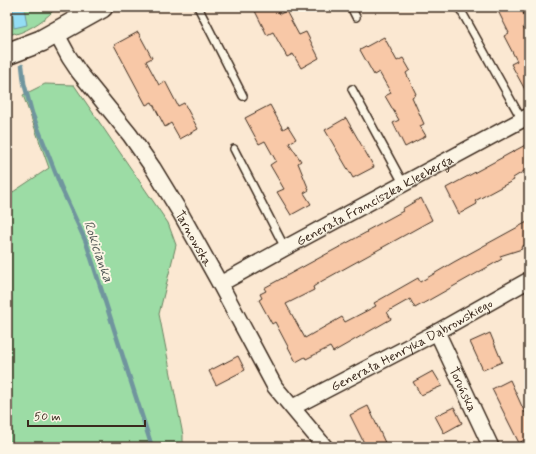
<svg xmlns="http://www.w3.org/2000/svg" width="536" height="454" font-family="Mynerve,sans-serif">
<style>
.green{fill:#9cdca5;stroke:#6c8362}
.water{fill:#93ddf4;stroke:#70959e}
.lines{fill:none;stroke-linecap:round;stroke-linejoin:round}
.stream{stroke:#70959e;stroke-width:4.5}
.building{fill:#f8c8a7;stroke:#3b2a1e}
.lane-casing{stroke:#3b2a1e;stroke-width:10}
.street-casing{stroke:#3b2a1e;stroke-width:18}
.secondary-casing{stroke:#3b2a1e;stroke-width:24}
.lane{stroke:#fcf5e5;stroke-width:7}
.street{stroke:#fcf5e5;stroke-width:15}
.secondary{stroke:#fcf5e5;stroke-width:21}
.labels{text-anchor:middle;stroke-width:4;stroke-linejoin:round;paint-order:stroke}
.street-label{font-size:13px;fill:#3b2a1e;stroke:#fcf5e5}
.water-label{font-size:14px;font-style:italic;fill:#515754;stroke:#fcf5e5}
</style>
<rect width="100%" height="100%" fill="#fbe8d2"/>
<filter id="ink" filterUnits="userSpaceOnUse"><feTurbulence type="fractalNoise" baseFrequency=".025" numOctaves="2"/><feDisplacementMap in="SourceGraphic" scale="8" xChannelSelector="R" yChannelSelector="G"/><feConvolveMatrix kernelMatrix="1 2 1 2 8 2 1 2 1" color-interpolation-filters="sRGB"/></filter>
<g filter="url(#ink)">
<g class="green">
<path d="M7 7H56C50 17 28 31 16 34L15 33 7 36Z"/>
<path d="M45 84 74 85 168 223 176 245 159 314 183 435V447H7V196L49 168 23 95Z"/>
</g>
<path class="water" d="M12 7H24L27 25 14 28Z"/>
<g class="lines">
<path class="stream" d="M22 65 24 83 32 113 61 187 86 242 152 447"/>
</g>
<g class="building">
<path d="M253 7H276L280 14 286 11 299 35 306 32 319 58 301 68 293 54 287 57 273 32 267 35Z"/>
<path d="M496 7H520L529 24 523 27 529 38V97L511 64 517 61 504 36 509 33Z"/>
<path d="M138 32 152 58 146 61 159 85 165 81 178 106 184 103 198 129 180 139 171 123 165 127 152 102 146 105 114 45Z"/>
<path d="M384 37 397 61 403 58 410 70 406 73 416 94 412 97 424 124 420 126 426 136 405 147 393 123 399 120 385 96 391 93 379 72 374 75 360 50Z"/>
<path d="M270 105 283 129 288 126 296 139 289 143 301 161 298 163 309 190 304 193 311 204 291 215 277 192 284 189 270 165 276 161 265 141 259 144 245 118Z"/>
<path d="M346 118 374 167 353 178 325 130Z"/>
<path d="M529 143V168L513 178 514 180 475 201 477 204 459 214 446 188Z"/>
<path d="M421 198 432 220 322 281 313 287 314 290 286 304 305 338 342 317 345 322 376 306 374 303 418 278 420 282 454 262 529 221V243L521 247 522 249 500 256 502 259 415 308 410 299 387 312 391 319 333 352 330 347 306 359 305 357 296 362 275 322 272 324 259 300 262 298 260 294 266 291 264 288 367 232 366 231 403 211 402 209Z"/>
<path d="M490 333 502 362 483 370 470 342Z"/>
<path d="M238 356 245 370 216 385 209 371Z"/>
<path d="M433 371 442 386 421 395 413 382Z"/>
<path d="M510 380 525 413 529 412V437L519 443 492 389Z"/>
<path d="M368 406 387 447H366L350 415Z"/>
<path d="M454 407 462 423 444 433 435 416Z"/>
</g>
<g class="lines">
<defs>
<g id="lane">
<path d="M198 7 243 96"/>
<path d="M351 7 356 17"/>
<path d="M459 7 522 120"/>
<path d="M352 89 403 183"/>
<path d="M234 149 285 248"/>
</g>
<g id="street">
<path id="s1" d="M56 33 69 57 79 72 130 135 153 168 181 214 220 284 275 387 325 447"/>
<path id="s2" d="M220 284 285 248 529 116"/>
<path id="s3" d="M437 332 491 447"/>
<path id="s4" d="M293 407 437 332 529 280"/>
</g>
<path id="secondary" d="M7 54 41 41 102 7"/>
</defs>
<use href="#lane" class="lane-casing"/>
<use href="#street" class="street-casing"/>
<use href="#secondary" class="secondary-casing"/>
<use href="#lane" class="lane"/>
<use href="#street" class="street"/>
<use href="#secondary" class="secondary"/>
</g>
</g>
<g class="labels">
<g class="street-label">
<text dy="5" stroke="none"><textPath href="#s2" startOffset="176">Generała Franciszka Kleeberga</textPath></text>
<text dy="5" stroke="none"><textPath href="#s1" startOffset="248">Tarnowska</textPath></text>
<text dy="5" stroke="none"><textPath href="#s4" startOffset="134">Generała Henryka Dąbrowskiego</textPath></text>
<text dy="5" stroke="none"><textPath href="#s3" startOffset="63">Toruńska</textPath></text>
</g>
<g class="water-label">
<text transform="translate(99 251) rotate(71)" y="5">Rokicianka</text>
</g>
</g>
<rect width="536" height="454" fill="none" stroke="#fcf5e5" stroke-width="24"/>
<rect x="12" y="12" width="512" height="430" fill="none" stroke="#3b2a1e" stroke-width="1.5" filter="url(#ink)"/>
<path d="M28 420v6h117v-6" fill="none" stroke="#3b2a1e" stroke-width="2"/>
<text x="34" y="420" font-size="12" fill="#3b2a1e" stroke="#fcf5e5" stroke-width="3" paint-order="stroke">50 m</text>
</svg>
